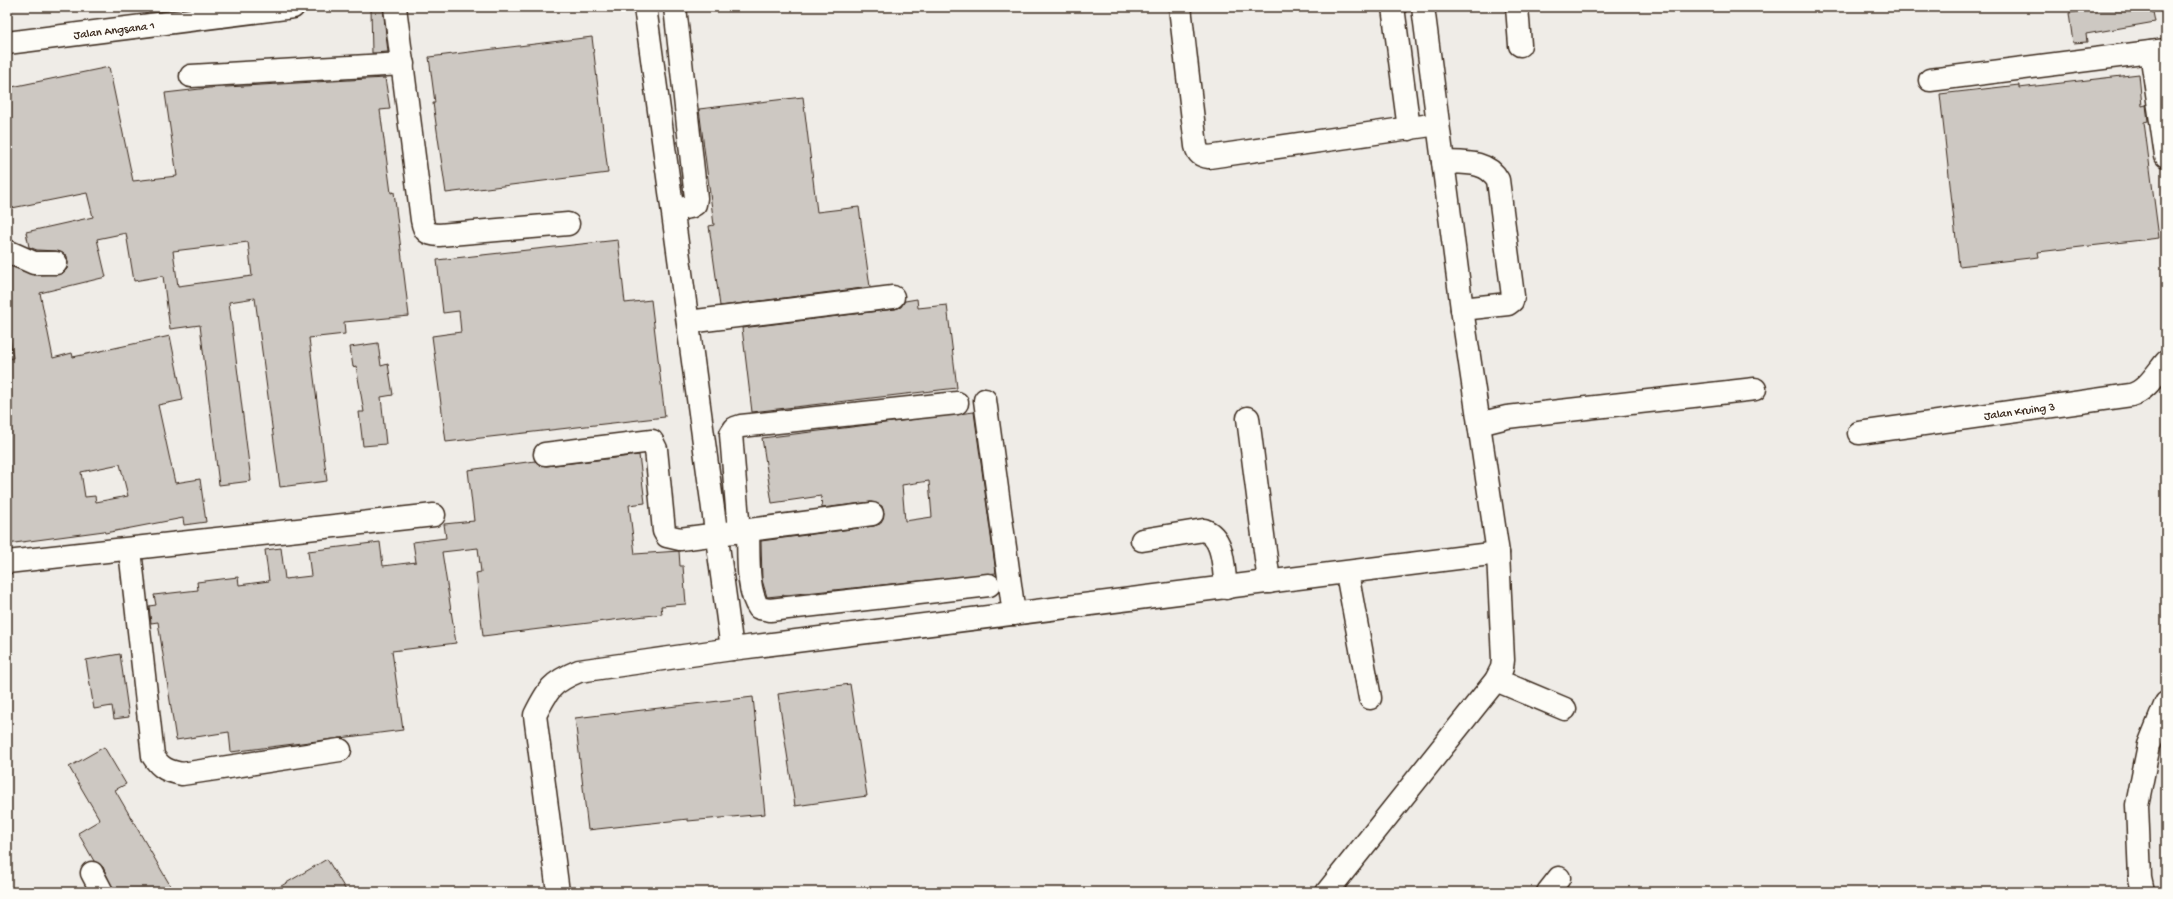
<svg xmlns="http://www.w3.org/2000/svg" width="2173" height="899" font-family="'Gochi Hand',sans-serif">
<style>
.built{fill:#efece7}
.building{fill:#cdc8c2;stroke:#3b2a1e;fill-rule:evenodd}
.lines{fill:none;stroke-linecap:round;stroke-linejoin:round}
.minor-casing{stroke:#3b2a1e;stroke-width:25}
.minor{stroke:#fdfcf7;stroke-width:22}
.labels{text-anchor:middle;stroke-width:3.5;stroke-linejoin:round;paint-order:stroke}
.street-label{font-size:12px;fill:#3b2a1e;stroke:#fdfcf7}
</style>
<rect width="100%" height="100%" fill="#fdfcf7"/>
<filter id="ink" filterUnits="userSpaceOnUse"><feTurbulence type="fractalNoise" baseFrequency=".025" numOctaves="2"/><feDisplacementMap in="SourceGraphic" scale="8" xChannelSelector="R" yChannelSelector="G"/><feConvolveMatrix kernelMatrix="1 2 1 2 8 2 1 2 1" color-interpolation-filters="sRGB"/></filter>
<g filter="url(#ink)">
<rect class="built" x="7" y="7" width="2159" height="885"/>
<g class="building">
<path d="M2096 7H2152L2155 22 2086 34 2087 42 2073 43 2069 13 2096 9Z"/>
<path d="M383 8 388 52 372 53 371 9Z"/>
<path d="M592 37 608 173 446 193 433 103H435L429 57Z"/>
<path d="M109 67 133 181 177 176 165 93 209 88 385 78 390 109 380 110 391 193 394 192 409 316 344 322 345 334 309 338 327 481 280 487 255 298 229 302 251 481 219 485 200 325 170 329 163 276 134 281 126 233 97 239 106 277 40 293 53 358 72 353 73 357 170 336 183 400 158 405 175 483 200 479 206 522 184 525 183 518 105 533 104 531 7 544V359L13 358 9 331H7V265L34 275 62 274 67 269 68 263 67 256 56 251 37 250 29 247 26 232 93 217 87 193 7 209V88ZM248 242 252 276 178 286 173 251ZM120 464 128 496 96 502 95 496 85 497 81 472Z"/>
<path d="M2139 74 2142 106 2146 105 2148 121 2144 122 2159 238 2038 252 2039 257 1959 266 1940 94 2019 85V88Z"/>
<path d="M803 97 817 212 859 207 870 287 720 306 709 226 714 225 699 109Z"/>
<path d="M618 240 625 303 651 300 665 417 446 442 432 336 461 332 459 311 443 313 437 260Z"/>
<path d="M917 299 918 308 947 305 957 388 752 412 742 328 895 309 901 307 905 301Z"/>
<path d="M378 343 381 366 388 364 393 395 381 397 386 444 363 446 359 412H364L356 366 353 367 350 347Z"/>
<path d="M974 412 996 573 767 597 762 580 761 541 874 526 880 524 884 513 882 506 871 502 822 508 821 496 772 503 762 438ZM929 481 932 517 905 521 902 485Z"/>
<path d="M639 455 645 503 629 505 635 554 679 551 680 566H683L686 604 661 606 662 614 483 636 476 573 481 572 478 548 442 552 456 643 392 651 403 730 231 752 229 732 176 740 158 622 151 623 149 606 156 605 154 595 198 590 197 582 238 577 239 585 269 581 265 550 281 548 285 579 311 576 308 551 380 542 383 566 416 562 413 542 446 538 444 524 474 521 468 470 535 461 540 465 547 466Z"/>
<path d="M120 654 129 717 114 719 112 706 94 709 86 660Z"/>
<path d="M850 684 867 796 795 806 778 694Z"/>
<path d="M753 697 765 814 688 821V819L588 830 575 718Z"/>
<path d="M104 747 126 784 115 790 174 892H114L103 867 94 861 78 833 100 820 69 767Z"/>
<path d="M327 859 347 892H271Z"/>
</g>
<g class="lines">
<defs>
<g id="minor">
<path d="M395 7 422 220C424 232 427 234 439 235L568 224"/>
<path d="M645 7 732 649"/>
<path d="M1180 7 1196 146C1198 154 1201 156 1209 157L1438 124"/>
<path d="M1393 7 1409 129"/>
<path d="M1517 7 1520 45"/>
<path id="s1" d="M7 43 293 7"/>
<path d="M2151 52 2166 156"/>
<path d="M191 76 403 64"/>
<path d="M1930 80 2166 50"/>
<path d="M1443 162C1463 163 1487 160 1498 180L1513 296 1512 301 1508 304 1462 309"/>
<path d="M673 210 690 207 695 204 696 198 675 7"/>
<path d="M7 251 34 263H56"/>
<path d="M688 322 893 297"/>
<path d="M985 400 1014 614"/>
<path d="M1248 418 1269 582"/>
<path d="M1479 424 1507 417 1755 389"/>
<path id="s2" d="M1859 433 2131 395C2146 391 2156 374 2166 362"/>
<path d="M545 454 652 441 656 449 664 531 667 536 680 539 872 514"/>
<path d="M748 531C749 552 746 591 759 608L770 610 989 585"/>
<path d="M739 532 731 434 735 428 741 426 957 403"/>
<path d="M1142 540 1204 530C1225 538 1223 568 1226 588"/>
<path d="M130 550 153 756C161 769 168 771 182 774L340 750"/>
<path d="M7 562 434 515"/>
<path d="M1347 573 1370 698"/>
<path d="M1496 680 1565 709"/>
<path d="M92 873 102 892"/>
<path d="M558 892 535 715C548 689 552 682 579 671L732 649 1498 553"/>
<path d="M1327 892 1496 680 1502 668 1503 660 1498 553 1462 309 1423 7"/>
<path d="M1548 892 1559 878"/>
<path d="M2143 892 2140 878 2137 805 2149 745 2166 703"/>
</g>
</defs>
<use href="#minor" class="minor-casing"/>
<use href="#minor" class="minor"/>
</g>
</g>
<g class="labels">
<g class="street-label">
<text dy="4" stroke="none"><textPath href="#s1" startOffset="108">Jalan Angsana 1</textPath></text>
<text dy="4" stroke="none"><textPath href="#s2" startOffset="162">Jalan Kruing 3</textPath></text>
</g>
</g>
<rect width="2173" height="899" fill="none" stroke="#fdfcf7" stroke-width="24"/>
<rect x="12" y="12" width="2149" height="875" fill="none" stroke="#3b2a1e" stroke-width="1.5" filter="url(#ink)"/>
</svg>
